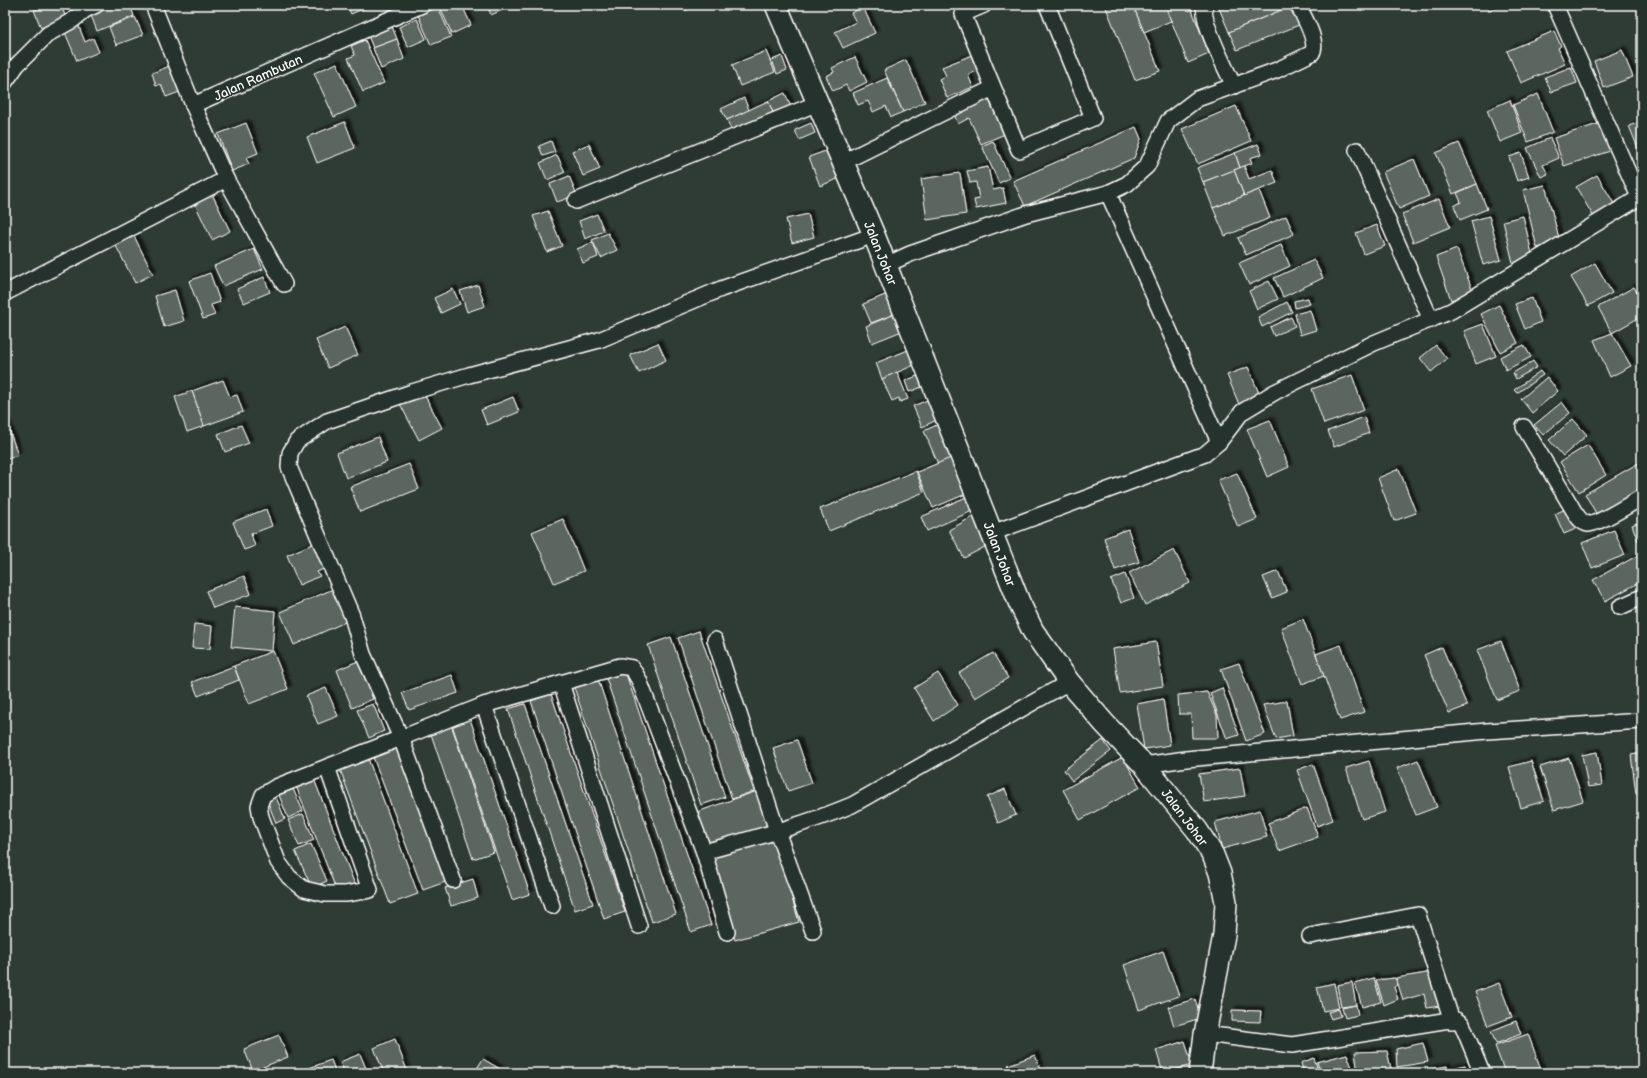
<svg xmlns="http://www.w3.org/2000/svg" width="1647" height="1078" font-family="'Balsamiq Sans',sans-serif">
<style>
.building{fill:#5b6661;stroke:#fff;filter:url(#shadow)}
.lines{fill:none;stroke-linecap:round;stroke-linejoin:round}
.street-casing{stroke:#fff;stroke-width:18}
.secondary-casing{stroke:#fff;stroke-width:24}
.street{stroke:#26332d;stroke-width:15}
.secondary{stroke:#26332d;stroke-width:21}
.labels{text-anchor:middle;stroke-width:3;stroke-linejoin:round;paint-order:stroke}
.street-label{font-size:13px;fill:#fff;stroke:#26332d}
</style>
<defs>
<filter id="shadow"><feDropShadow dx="3.5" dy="-3.5" stdDeviation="1" flood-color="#0009"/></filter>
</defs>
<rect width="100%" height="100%" fill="#2f3b35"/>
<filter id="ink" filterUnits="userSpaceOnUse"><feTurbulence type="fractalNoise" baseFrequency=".025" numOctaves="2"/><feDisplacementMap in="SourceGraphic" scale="8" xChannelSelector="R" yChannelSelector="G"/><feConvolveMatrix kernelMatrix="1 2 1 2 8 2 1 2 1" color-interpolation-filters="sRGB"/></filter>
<g filter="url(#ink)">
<g class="building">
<path d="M42 5H61L66 18 41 28 34 10 43 7Z"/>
<path d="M102 5H130L134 16 97 31 89 10Z"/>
<path d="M347 5H372L351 14Z"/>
<path d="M439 5H462L471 25 452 34Z"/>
<path d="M487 5H508L509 7 491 15Z"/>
<path d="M681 5H698L684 11Z"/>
<path d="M1105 5H1133L1160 71 1135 80Z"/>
<path d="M1133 5H1165L1171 21 1144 32Z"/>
<path d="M1165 5H1190L1209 54 1188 63Z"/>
<path d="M1227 5H1291V6L1229 32 1219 8Z"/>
<path d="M1487 5H1503L1489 10Z"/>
<path d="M1291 6 1299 25 1237 50 1229 32Z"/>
<path d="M438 7 451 37 431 45 418 15Z"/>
<path d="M863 7 875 33 843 48 835 32 856 22 851 13Z"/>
<path d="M135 17 143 35 116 45 109 27Z"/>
<path d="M417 19 426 39 408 47 399 27Z"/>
<path d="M78 24 85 42 93 38 99 52 77 61 64 30Z"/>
<path d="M391 24 397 39 373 48 367 33Z"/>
<path d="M1554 31 1561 46 1558 48 1565 64 1521 83 1507 51Z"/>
<path d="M397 39 404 59 381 69 373 48Z"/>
<path d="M365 40 384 83 363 92 348 58 355 55 351 46Z"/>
<path d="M1622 50 1633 77 1604 88 1594 61Z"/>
<path d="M766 51 775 72 740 86 732 65Z"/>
<path d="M972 55 979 70 968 75 973 87 947 98 939 79 946 76 942 67Z"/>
<path d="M782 56 787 70 777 74 772 60Z"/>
<path d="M855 57 867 82 849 91 846 85 833 91 826 76 834 72 832 68Z"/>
<path d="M906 60 925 102 903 112 884 70Z"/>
<path d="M337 63 356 107 334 117 314 73Z"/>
<path d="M172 65 182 91 166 97 161 84 156 86 152 73Z"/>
<path d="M1571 67 1577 83 1551 92 1545 77Z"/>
<path d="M887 78 903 112 891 117 886 106 873 112 868 101 858 105 853 93Z"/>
<path d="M785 93 791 107 774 115 768 101Z"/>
<path d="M1538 94 1553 132 1528 142 1513 105Z"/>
<path d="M744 98 749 110 727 120 721 109Z"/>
<path d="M988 98 1005 134 981 144 969 118 958 124 954 114Z"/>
<path d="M1510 100 1522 133 1500 142 1487 110Z"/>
<path d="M768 101 774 115 733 134 727 120Z"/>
<path d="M1236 106 1251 141 1198 164 1182 129Z"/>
<path d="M1642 121V158L1629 126Z"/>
<path d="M345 122 355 148 317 163 307 137Z"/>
<path d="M246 123 258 153 246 158 249 164 232 171 218 134Z"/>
<path d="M811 123 815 133 799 140 795 130Z"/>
<path d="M1601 123 1610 151 1564 166 1554 138Z"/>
<path d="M1136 127 1141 139 1134 158 1025 206 1013 181Z"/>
<path d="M1550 138 1559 158 1543 165 1548 174 1541 177 1527 148Z"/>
<path d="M551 141 555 152 543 156 539 146Z"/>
<path d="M993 141 1010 178 999 183 982 146Z"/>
<path d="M1459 143 1477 184 1453 194 1436 153Z"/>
<path d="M589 144 600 169 583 176 572 151Z"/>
<path d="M1258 144 1262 154 1250 158 1252 163 1240 168 1235 153Z"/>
<path d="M828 150 840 178 820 186 809 157Z"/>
<path d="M1235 153 1240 168 1203 182 1197 168Z"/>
<path d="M1521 153 1529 177 1517 181 1509 157Z"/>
<path d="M557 155 565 172 547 180 540 163Z"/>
<path d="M1414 159 1429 196 1399 209 1383 172Z"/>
<path d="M1244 166 1249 179 1272 170 1277 183 1244 196 1234 170Z"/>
<path d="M988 167 993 190 1003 188 1006 203 976 209 974 200 979 199 976 182 970 183 967 171Z"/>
<path d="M1234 170 1244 196 1213 208 1203 182Z"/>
<path d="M960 173 966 214 927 220 921 179Z"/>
<path d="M1597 175 1616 207 1595 219 1576 187Z"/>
<path d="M569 176 577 195 557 202 550 184Z"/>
<path d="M1477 184 1487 209 1460 220 1454 206 1461 202 1457 193Z"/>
<path d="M1545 185 1560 242 1537 248 1523 190Z"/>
<path d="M1259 190 1270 218 1225 236 1213 208Z"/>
<path d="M212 194 230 231 212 240 194 202Z"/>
<path d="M1439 199 1450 227 1413 242 1402 214Z"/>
<path d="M548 211 562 246 547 252 533 216Z"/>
<path d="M597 214 604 231 585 239 579 221Z"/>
<path d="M808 214 814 237 792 243 786 219Z"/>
<path d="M1286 216 1294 234 1246 255 1238 238Z"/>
<path d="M1489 216 1501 260 1483 265 1471 221Z"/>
<path d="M1523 216 1533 258 1513 263 1503 221Z"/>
<path d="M1377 225 1385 246 1364 254 1356 233Z"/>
<path d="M608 233 617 250 601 258 592 240Z"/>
<path d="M134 236 153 274 135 283 116 246Z"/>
<path d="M593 242 598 257 583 263 577 249Z"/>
<path d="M1281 245 1290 266 1249 285 1239 263Z"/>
<path d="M254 249 263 269 223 286 214 266Z"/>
<path d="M1457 249 1473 292 1451 300 1436 257Z"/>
<path d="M1314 260 1323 278 1283 297 1274 278Z"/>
<path d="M1595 263 1612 293 1588 306 1571 277Z"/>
<path d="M210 273 220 302 211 305 215 315 203 319 189 281Z"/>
<path d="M264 277 270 292 244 303 237 289Z"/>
<path d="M1269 281 1278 299 1257 309 1249 291Z"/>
<path d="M478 285 485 306 467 312 460 291Z"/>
<path d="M1634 287 1642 301V316L1612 333 1598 307Z"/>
<path d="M453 289 460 304 441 313 434 298Z"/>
<path d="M175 290 184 321 164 327 155 296Z"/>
<path d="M890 293 897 313 871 323 863 304Z"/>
<path d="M1308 298 1310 304 1295 308 1294 301Z"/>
<path d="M1532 298 1541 322 1525 329 1515 304Z"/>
<path d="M1287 302 1292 312 1262 327 1258 317Z"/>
<path d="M1499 305 1518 343 1500 352 1481 314Z"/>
<path d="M1310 310 1316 330 1300 335 1295 314Z"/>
<path d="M900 312 907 329 872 343 866 326Z"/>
<path d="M1291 317 1295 326 1274 336 1270 327Z"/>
<path d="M1483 324 1496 356 1476 364 1464 331Z"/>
<path d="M345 327 358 355 328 368 316 340Z"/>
<path d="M1612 333 1631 366 1610 377 1594 340Z"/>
<path d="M658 343 666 360 639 373 630 355Z"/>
<path d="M1436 345 1447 359 1431 372 1420 358Z"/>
<path d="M1524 345 1531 357 1506 370 1500 357Z"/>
<path d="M913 348 919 363 882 379 876 363Z"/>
<path d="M1533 361 1537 367 1516 379 1513 373Z"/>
<path d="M1248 367 1261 398 1240 407 1227 375Z"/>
<path d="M1540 371 1543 375 1517 393 1514 390Z"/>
<path d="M897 372 908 399 900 402 899 398 892 401 882 379Z"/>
<path d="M922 374 927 385 909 392 905 381Z"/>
<path d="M1352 375 1364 410 1324 424 1312 389Z"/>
<path d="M1547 377 1558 391 1532 413 1521 399Z"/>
<path d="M223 380 230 397 237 395 243 412 204 426 192 391Z"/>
<path d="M422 390 442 428 419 440 399 402Z"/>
<path d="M192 391 204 426 187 432 175 397Z"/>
<path d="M513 397 519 412 487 425 481 410Z"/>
<path d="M935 397 943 417 922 427 913 406Z"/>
<path d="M1562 402 1570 413 1543 435 1534 425Z"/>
<path d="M1364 417 1369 433 1334 447 1328 431Z"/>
<path d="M1573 419 1587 435 1563 456 1549 440Z"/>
<path d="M1270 420 1289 467 1267 477 1247 429Z"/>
<path d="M6 421 18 455 5 460V422Z"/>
<path d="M943 422 958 455 938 464 924 431Z"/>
<path d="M241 425 249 443 225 452 218 434Z"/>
<path d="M378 437 387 462 346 478 337 453Z"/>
<path d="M1588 445 1606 475 1579 492 1560 462Z"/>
<path d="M953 457 968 493 933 508 917 472Z"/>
<path d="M1642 461V490L1597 515 1585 494Z"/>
<path d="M409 464 419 489 360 512 350 487Z"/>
<path d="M1399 469 1416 513 1394 521 1378 478Z"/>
<path d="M916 471 924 492 829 531 820 509Z"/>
<path d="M1237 473 1257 519 1238 527 1218 480Z"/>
<path d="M973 494 979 508 927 531 921 517Z"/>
<path d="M1569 507 1578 528 1564 534 1555 514Z"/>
<path d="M266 509 272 526 251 534 255 546 244 550 233 522Z"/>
<path d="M979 513 994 542 964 558 949 530Z"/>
<path d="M563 519 584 571 554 583 532 532Z"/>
<path d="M1642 521V540L1638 541 1632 525Z"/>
<path d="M1128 529 1139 562 1115 570 1104 538Z"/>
<path d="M1614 530 1625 555 1592 568 1582 543Z"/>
<path d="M319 541 330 566 317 572 320 576 299 585 287 555Z"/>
<path d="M1174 550 1190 583 1145 605 1129 573Z"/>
<path d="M1642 553V581L1605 601 1593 580Z"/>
<path d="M1278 571 1287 592 1272 598 1263 577Z"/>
<path d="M1125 574 1134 598 1121 603 1111 580Z"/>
<path d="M244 576 251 594 213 608 206 591Z"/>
<path d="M338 587 352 619 294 645 280 612Z"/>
<path d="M235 607 275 611 272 651 231 647Z"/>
<path d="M1303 619 1324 676 1302 684 1281 628Z"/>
<path d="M194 624 212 626 210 649 192 648Z"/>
<path d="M699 631 754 791 732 799 678 638Z"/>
<path d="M671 637 725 797 701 805 648 645Z"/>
<path d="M1501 641 1520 691 1497 700 1477 650Z"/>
<path d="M1156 642 1163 686 1120 693 1113 649Z"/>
<path d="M1341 645 1364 712 1340 720 1316 654Z"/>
<path d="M1442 647 1467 706 1449 713 1424 655Z"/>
<path d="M273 651 288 689 249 704 234 666Z"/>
<path d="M993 653 1008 678 975 698 959 673Z"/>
<path d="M358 661 373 699 352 708 337 670Z"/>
<path d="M1239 663 1265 734 1246 741 1221 669Z"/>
<path d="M234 666 239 680 198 696 192 682Z"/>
<path d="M625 671 711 925 691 932 606 678Z"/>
<path d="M938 673 958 705 934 721 914 688Z"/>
<path d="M452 675 458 693 409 710 402 693Z"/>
<path d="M598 679 676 914 652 922 574 687Z"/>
<path d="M326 688 338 716 318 724 306 696Z"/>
<path d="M1222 688 1239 735 1227 739 1210 693Z"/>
<path d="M1207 692 1217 715 1218 738H1192L1191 714H1179L1178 695Z"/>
<path d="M551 694 625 912 604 919 531 701Z"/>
<path d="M1163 699 1170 745 1144 749 1137 704Z"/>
<path d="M1287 701 1293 736 1276 739 1263 705Z"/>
<path d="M373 704 384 731 369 738 357 710Z"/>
<path d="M525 704 593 904 575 910 508 709Z"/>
<path d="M469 716 530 894 512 900 451 722Z"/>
<path d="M451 724 494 852 473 859 430 731Z"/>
<path d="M797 740 812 783 788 791 773 748Z"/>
<path d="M1103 740 1111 751 1072 781 1064 770Z"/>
<path d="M399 747 448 881 423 890 373 757Z"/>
<path d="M1597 752 1602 785 1588 787 1582 755Z"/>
<path d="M366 753 418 894 390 904 338 764Z"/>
<path d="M1642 753V793L1636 794 1631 755Z"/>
<path d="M1123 757 1140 787 1080 820 1063 790Z"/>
<path d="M1569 758 1583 801 1554 810 1540 767Z"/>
<path d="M1418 760 1437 807 1416 815 1397 768Z"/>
<path d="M1369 761 1385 812 1362 819 1346 768Z"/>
<path d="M1531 761 1544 801 1521 808 1509 767Z"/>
<path d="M1313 764 1333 820 1317 826 1297 770Z"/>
<path d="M1240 768 1245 796 1204 802 1199 774Z"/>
<path d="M314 779 355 885 337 892 296 786Z"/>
<path d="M293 789 303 811 288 818 279 795Z"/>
<path d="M1005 789 1016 815 998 823 987 797Z"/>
<path d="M757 791 769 827 710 847 697 812Z"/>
<path d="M276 797 285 819 276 823 267 800Z"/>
<path d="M1307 808 1318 837 1279 851 1268 823Z"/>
<path d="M1260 810 1267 837 1222 849 1215 822Z"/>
<path d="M303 814 314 840 299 846 288 820Z"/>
<path d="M775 840 799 922 735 940 711 858Z"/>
<path d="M311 844 327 881 312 888 295 851Z"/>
<path d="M473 879 478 898 451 906 445 888Z"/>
<path d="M1163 951 1179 996 1139 1010 1124 965Z"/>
<path d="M1433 972 1440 1006 1427 1008 1424 994 1403 1000 1396 978Z"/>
<path d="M1374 978 1381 1002 1362 1007 1355 983Z"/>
<path d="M1395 978 1398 985 1394 987 1398 999 1384 1005 1376 980Z"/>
<path d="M1352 982 1356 1005 1341 1007 1337 985Z"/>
<path d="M1334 983 1339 1008 1323 1011 1317 987Z"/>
<path d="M1499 983 1512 1017 1488 1026 1475 992Z"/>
<path d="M1195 999 1201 1018 1174 1026 1168 1007Z"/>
<path d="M1356 1005 1358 1015 1345 1018 1342 1008Z"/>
<path d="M1339 1009 1341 1016 1331 1019 1328 1012Z"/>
<path d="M1232 1010 1261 1011 1260 1022 1232 1021Z"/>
<path d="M1516 1021 1521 1034 1496 1044 1491 1031Z"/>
<path d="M1528 1034 1542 1072 1538 1073H1505L1495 1046Z"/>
<path d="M279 1035 288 1057 253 1071 244 1049Z"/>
<path d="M395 1039 408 1073H384L374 1048Z"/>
<path d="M1185 1041 1192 1065 1163 1073 1156 1050Z"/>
<path d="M1423 1043 1428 1062 1397 1067 1396 1049Z"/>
<path d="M1387 1051 1392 1073H1358L1355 1052Z"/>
<path d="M360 1054 368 1073H345L340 1062Z"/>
<path d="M1347 1054 1354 1073H1321L1317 1062Z"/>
<path d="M1035 1055 1042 1073H1011L1008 1065Z"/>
<path d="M1314 1058 1319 1073H1304L1301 1063Z"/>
<path d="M483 1059 507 1073H474Z"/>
<path d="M331 1060 336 1073H311L309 1068Z"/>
<path d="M1465 1065 1468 1073H1450V1069Z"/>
<path d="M1447 1066 1449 1073H1411Z"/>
</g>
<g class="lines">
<defs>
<g id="street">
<path d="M153 5 193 105 422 5"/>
<path d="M984 5 963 14 1019 150 1093 118 1047 5"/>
<path d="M1205 5C1200 20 1226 69 1234 86"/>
<path d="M1555 5 1639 197"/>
<path d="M5 82 17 65 48 34 73 20 85 10 96 5"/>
<path d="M193 105 226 179 284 284"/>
<path d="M1357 150 1431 320"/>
<path d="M843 162 993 88"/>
<path d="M1108 193 1219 442"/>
<path d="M576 201 818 103"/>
<path d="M886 265 910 254 1026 214 1108 193 1127 184 1147 166 1168 121 1197 99 1277 70 1312 53C1319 41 1303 16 1298 5"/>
<path d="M5 293 226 179"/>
<path d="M1524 427 1574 511C1577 516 1581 523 1588 524 1597 525 1632 503 1642 497"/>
<path d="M992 533 1205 454 1219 442 1242 412 1275 392 1374 343 1451 311 1642 196"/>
<path d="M1620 607 1642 597"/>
<path d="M715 640 777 831 813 931"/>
<path d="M1144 765 1186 759 1487 731 1642 721"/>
<path d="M327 767 276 787 263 795 259 806 261 817 278 862 289 877 304 889 325 894H346L370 890 327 767 401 738 363 654 352 616 289 467 290 453 297 441 327 421 412 392 469 375 599 340 721 289 874 235"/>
<path d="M704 852C754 838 804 825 852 805L1069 682"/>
<path d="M453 880 401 738 484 705"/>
<path d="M552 906 484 705 561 683"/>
<path d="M639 926 561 683 620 666 632 668 639 680 704 852 727 932"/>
<path d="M1310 936 1418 915 1452 1021"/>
<path d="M1205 1034 1292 1045 1443 1021 1456 1020 1462 1024 1482 1073"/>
</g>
<path id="secondary" d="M776 5 874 235 1019 602 1033 631 1069 682 1104 723 1144 765 1197 830 1213 855 1220 873 1226 902 1224 935 1205 1034 1200 1073"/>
</defs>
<use href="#street" class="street-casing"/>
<use href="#secondary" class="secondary-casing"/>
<use href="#street" class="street"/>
<use href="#secondary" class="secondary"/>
</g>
</g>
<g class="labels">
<g class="street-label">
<text transform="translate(258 77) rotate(-24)" y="5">Jalan Rambutan</text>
<text transform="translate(881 253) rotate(68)" y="5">Jalan Johar</text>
<text transform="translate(1000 554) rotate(69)" y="5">Jalan Johar</text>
<text transform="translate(1185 817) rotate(53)" y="5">Jalan Johar</text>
</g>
</g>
<rect width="1647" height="1078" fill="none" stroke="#26332d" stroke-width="20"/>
<rect x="10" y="10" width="1627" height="1058" fill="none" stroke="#fff" stroke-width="1.5" filter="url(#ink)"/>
</svg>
